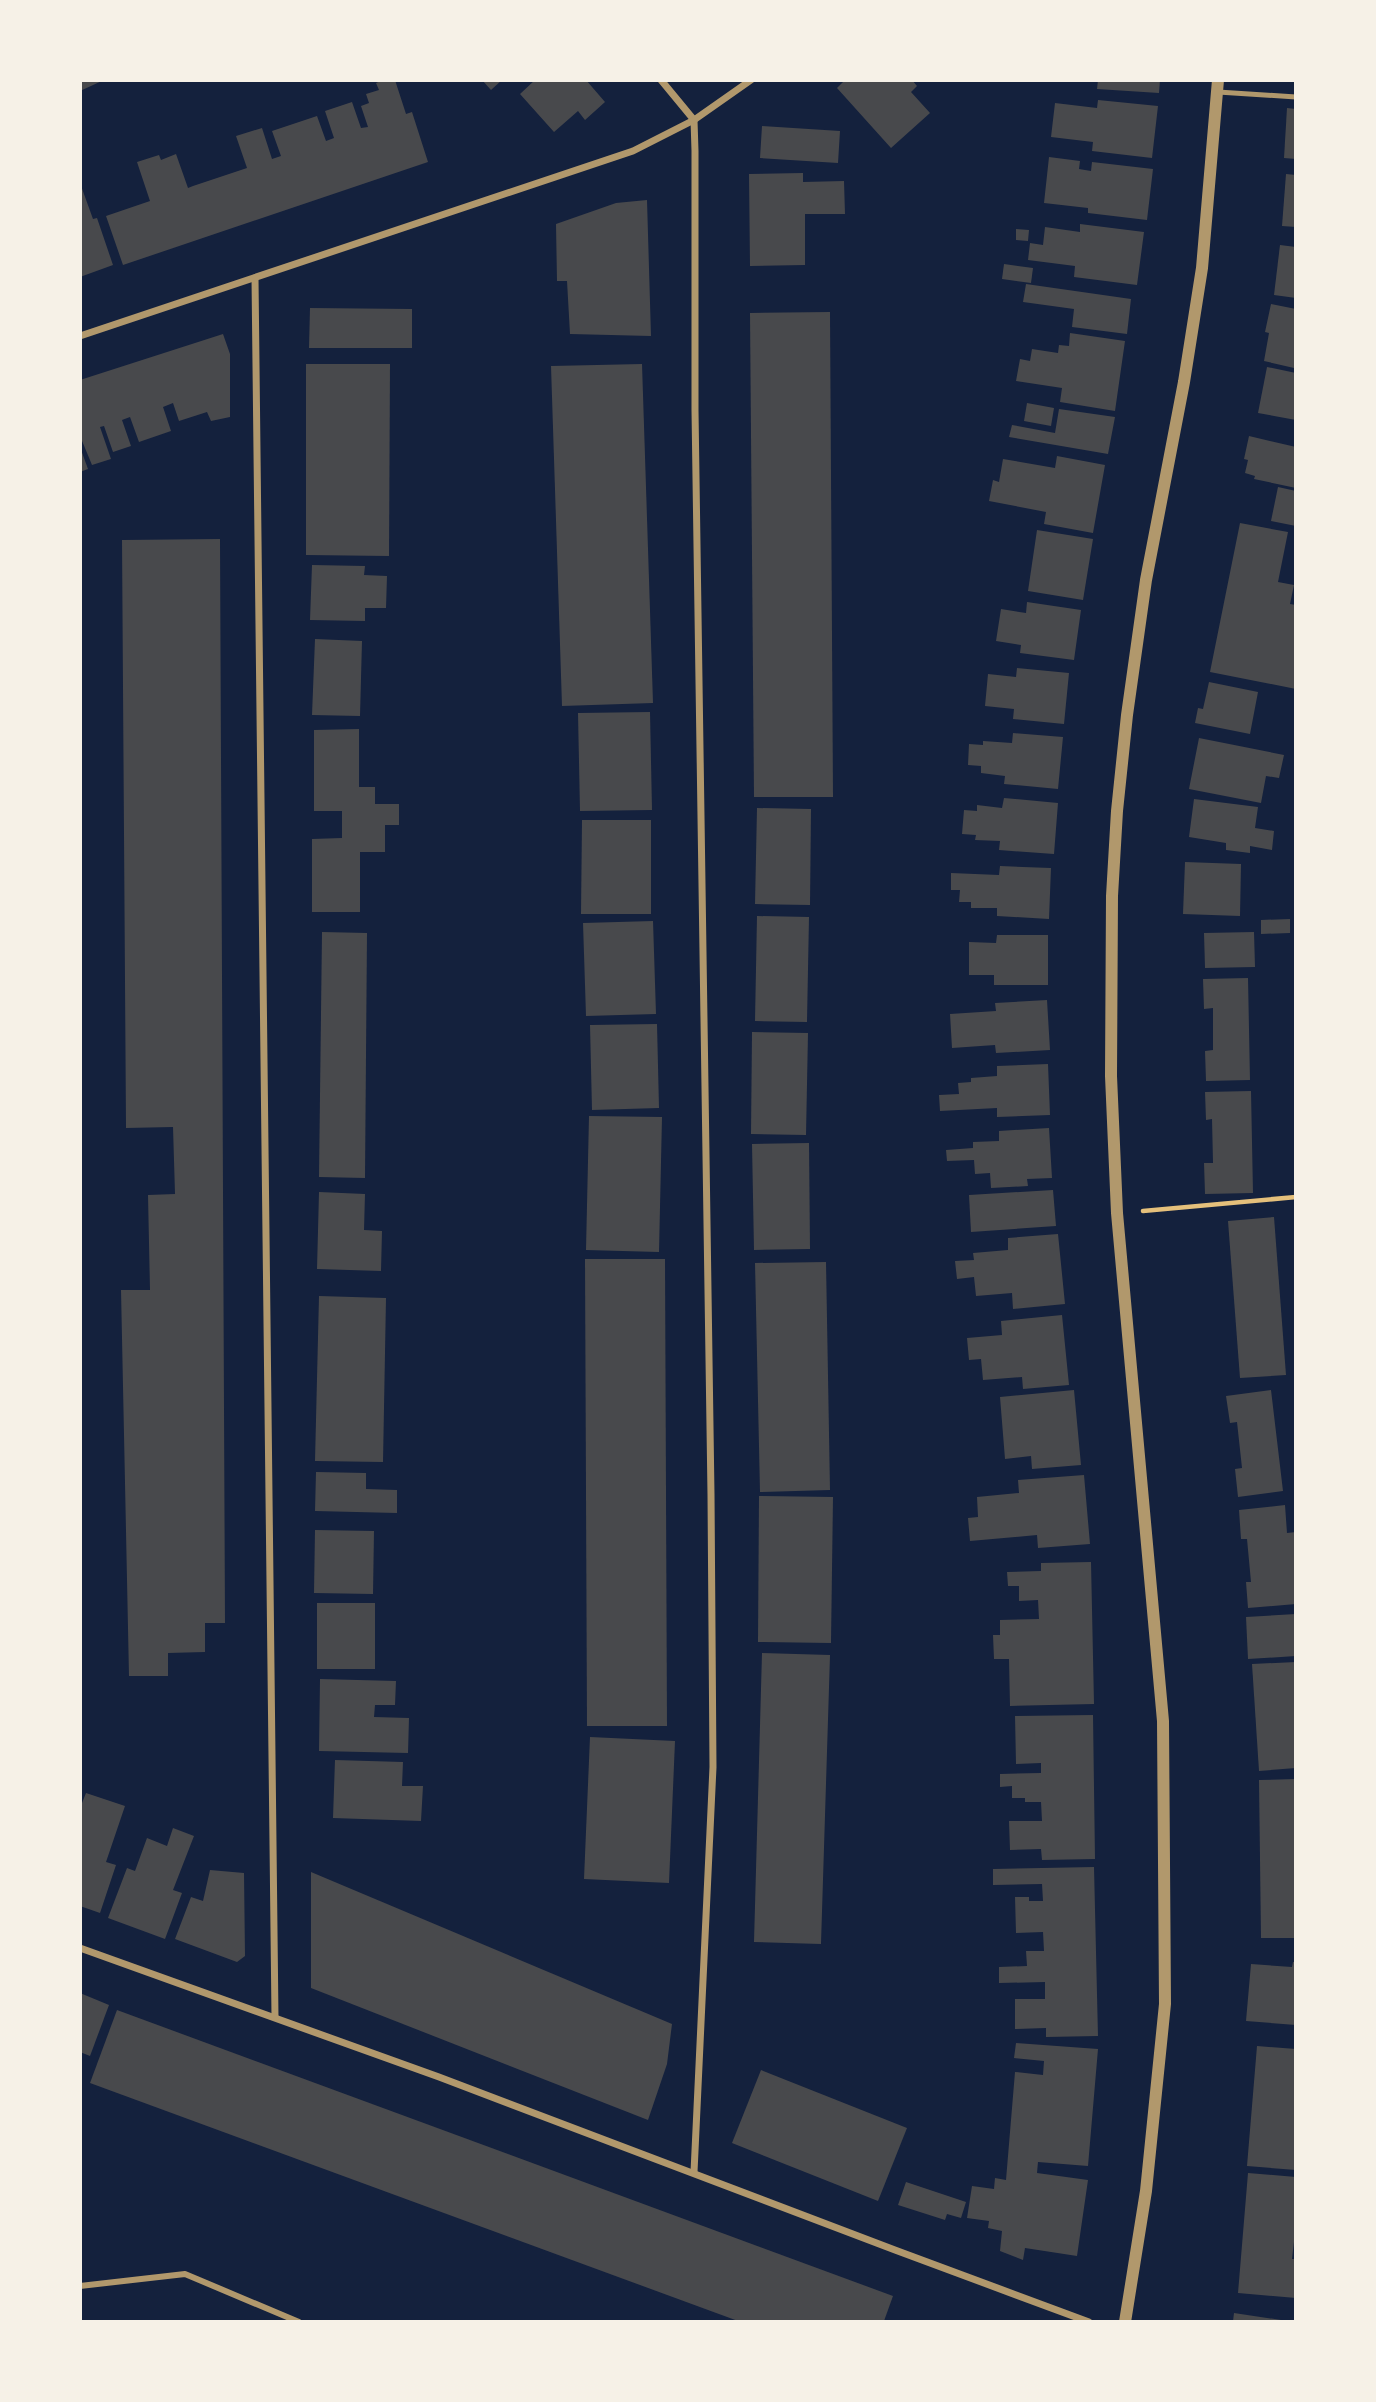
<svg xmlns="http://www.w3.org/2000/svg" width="1376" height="2402" font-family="Barlow,sans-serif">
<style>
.building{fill:#48494c}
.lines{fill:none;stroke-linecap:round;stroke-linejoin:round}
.path{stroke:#e5c07b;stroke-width:4.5}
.service{stroke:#b1986c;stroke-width:5}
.pedestrian{stroke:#b1986c;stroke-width:6}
.minor{stroke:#b1986c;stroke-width:7}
.tertiary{stroke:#b1986c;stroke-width:12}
</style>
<rect width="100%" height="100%" fill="#14213d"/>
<g class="building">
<path d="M80 80H104L80 91Z"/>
<path d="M383 80H395L406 114 412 112 428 162 123 265 106 216 150 201 137 162 159 155 161 160 176 154 188 188 193 186 247 168 236 136 262 128 272 159 281 156 272 131 317 116 326 141 334 138 325 111 352 102 361 128 368 127 361 106 369 103 366 94 379 90 376 83Z"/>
<path d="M482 80H502L491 90Z"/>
<path d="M535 80H586L605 102 585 120 578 111 554 132 520 94Z"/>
<path d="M845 80H912L917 86 911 92 930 113 891 148 837 88Z"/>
<path d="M1098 80H1160L1159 93 1097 89Z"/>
<path d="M1098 100 1158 106 1152 158 1092 151 1093 142 1051 137 1055 103 1097 108Z"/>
<path d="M1287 108 1296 109V159L1284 158Z"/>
<path d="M762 126 840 131 838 163 760 158Z"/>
<path d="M1049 157 1080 161 1079 169 1091 171 1092 162 1153 169 1147 220 1088 213V208L1044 203Z"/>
<path d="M803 173V182L844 181 845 214H805V265L750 266 749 174Z"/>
<path d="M1286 174 1296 175V227L1282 226Z"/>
<path d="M80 183 93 219 97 218 113 265 80 277Z"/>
<path d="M647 200 651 336 570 334 567 281H557L556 224 616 203Z"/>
<path d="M1080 224 1144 232 1137 285 1074 277 1075 266 1028 260 1030 243 1043 245 1045 227 1080 232Z"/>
<path d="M1016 229 1029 230 1028 241 1016 240Z"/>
<path d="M1280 245 1296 247V298L1274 295Z"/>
<path d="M1004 264 1033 268 1031 283 1002 279Z"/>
<path d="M1026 284 1131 299 1127 334 1072 327 1074 309 1023 302Z"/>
<path d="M1271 304 1296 309 1294 368 1264 361 1269 333 1265 332Z"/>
<path d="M310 308 412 309V348H309Z"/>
<path d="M830 312 833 797H754L750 313Z"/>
<path d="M1070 333 1125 341 1115 411 1060 402 1062 388 1016 381 1020 359 1030 361 1032 349 1058 353 1059 345 1069 346Z"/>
<path d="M223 334 230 354V417L211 421 207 412 179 421 173 403 163 407 171 431 139 442 130 417 122 420 131 446 113 452 104 426 100 427 111 459 92 465 80 436V380Z"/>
<path d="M306 364H390L389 556 306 555Z"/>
<path d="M642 364 653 703 562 706 551 366Z"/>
<path d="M1267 367 1296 373V420L1258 413Z"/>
<path d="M1027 403 1054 408 1051 426 1024 421Z"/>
<path d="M1059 409 1115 417 1108 454 1009 437 1012 425 1055 433Z"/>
<path d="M1249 436 1296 447V488L1254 479 1255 476 1245 473 1248 460 1244 459Z"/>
<path d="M80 447 88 469 80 472Z"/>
<path d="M1057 456 1105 465 1093 533 1044 524 1046 512 989 501 993 480 999 482 1003 459 1055 468Z"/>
<path d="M1278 487 1296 491V526L1271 521Z"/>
<path d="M1240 523 1288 532 1278 582 1294 585 1290 604 1296 605V689L1210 672Z"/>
<path d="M1037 530 1093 539 1083 600 1028 591Z"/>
<path d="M220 539 225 1623H205V1652L168 1653V1676H129L121 1290H150L148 1195 175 1194 173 1127 126 1128 122 540Z"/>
<path d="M312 565 365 566 364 575 387 576 386 608H365V621L310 620Z"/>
<path d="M1027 602 1081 610 1074 660 1020 653 1021 645 996 641 1001 609 1026 613Z"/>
<path d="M315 639 362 641 360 716 312 715Z"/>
<path d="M1017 668 1069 673 1064 724 1013 719 1014 709 985 706 988 674 1016 677Z"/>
<path d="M1209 682 1258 692 1250 734 1195 723 1198 708 1203 709Z"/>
<path d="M650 712 652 810 580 811 578 713Z"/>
<path d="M359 729V787H375V804H399V825H385V852H360V912H312V839L342 838V811H314V730Z"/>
<path d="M1013 733 1063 737 1058 789 1004 784 1005 776 981 773V766L968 765 969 744 983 745V741L1012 743Z"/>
<path d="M1199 738 1284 755 1279 778 1266 776 1261 803 1189 789Z"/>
<path d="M1004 798 1058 803 1054 854 999 850 1000 841 975 840 976 835 962 834 964 810 977 811V805L1002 808Z"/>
<path d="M1194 799 1258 807 1255 828 1274 831 1272 850 1250 846V853L1226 850V843L1189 837Z"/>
<path d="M757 808 811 809 810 905 755 904Z"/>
<path d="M582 820H651V914H581Z"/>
<path d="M1185 862 1241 864 1240 916 1183 914Z"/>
<path d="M1000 866 1051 868 1049 919 997 916V908H971V902H959L960 890H951V873L999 875Z"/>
<path d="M757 916 809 917 807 1022 755 1021Z"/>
<path d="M1290 919V933L1261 934V920Z"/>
<path d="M653 921 656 1014 586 1016 583 923Z"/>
<path d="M322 932 367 933 365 1178 319 1177Z"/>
<path d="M1254 932 1255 967 1205 968 1204 933Z"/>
<path d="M997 935H1048V985H994V975H969V942L996 943Z"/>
<path d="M1248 978 1250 1080 1206 1081 1205 1051 1213 1050V1008L1204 1009 1203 979Z"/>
<path d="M1047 1000 1050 1050 996 1053 995 1045 952 1048 950 1014 996 1011 995 1003Z"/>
<path d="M657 1024 659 1108 592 1110 590 1025Z"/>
<path d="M752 1032 808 1033 806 1135 751 1134Z"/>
<path d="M1048 1064 1050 1115 997 1117V1108L940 1111 939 1095 959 1094 958 1083 971 1082V1078L997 1076V1066Z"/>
<path d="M1251 1091 1253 1193 1205 1194 1204 1163H1213L1212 1119 1206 1120 1205 1092Z"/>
<path d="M589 1116 662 1117 659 1252 586 1250Z"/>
<path d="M1049 1128 1052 1178 1027 1179 1028 1186 991 1188 990 1173 975 1174 974 1160 947 1161 946 1150 973 1148V1142L999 1141V1131Z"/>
<path d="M809 1143 810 1249 754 1250 752 1144Z"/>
<path d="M1053 1190 1056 1226 971 1232 969 1195Z"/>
<path d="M319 1192 365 1194 364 1230 382 1231 381 1271 317 1269Z"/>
<path d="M1274 1217 1286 1375 1240 1378 1228 1221Z"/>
<path d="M1058 1234 1065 1304 1013 1309 1012 1293 976 1296 974 1277 957 1279 955 1261 974 1260 973 1253 1008 1250V1238Z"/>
<path d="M585 1259H665L667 1726H587Z"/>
<path d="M826 1262 830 1490 760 1492 755 1263Z"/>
<path d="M319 1296 386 1298 383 1462 315 1461Z"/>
<path d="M1062 1315 1069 1385 1023 1389 1022 1377 983 1380 981 1359 969 1360 967 1338 1002 1335 1001 1321Z"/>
<path d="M1074 1390 1081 1465 1032 1469 1031 1456 1005 1459 1000 1397Z"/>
<path d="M1271 1390 1283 1491 1238 1497 1235 1469 1242 1468 1237 1422 1230 1423 1226 1396Z"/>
<path d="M316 1472 366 1473V1489L397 1490V1513L315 1511Z"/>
<path d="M1084 1475 1090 1544 1038 1548 1037 1535 970 1541 968 1518 978 1517 977 1497 1019 1493 1018 1480Z"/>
<path d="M759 1496 833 1497 831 1643 758 1642Z"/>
<path d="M1285 1505 1287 1533 1296 1532V1604L1248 1608 1246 1582H1251L1247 1539H1241L1239 1510Z"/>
<path d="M315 1530 374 1531 373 1594 314 1593Z"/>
<path d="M1091 1562 1094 1704 1010 1706 1009 1659H994L993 1635H1000V1620L1039 1619 1038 1600 1019 1601V1586H1008L1007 1572 1041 1571V1563Z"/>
<rect x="317" y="1603" width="58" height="66"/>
<path d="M1296 1614V1656L1248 1659 1246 1617Z"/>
<path d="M762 1653 830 1655 821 1944 754 1942Z"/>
<path d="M1296 1662V1768L1259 1771 1252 1664Z"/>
<path d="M320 1679 396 1681 395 1705H375L374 1717 409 1718 408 1753 319 1751Z"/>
<path d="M1093 1715 1095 1859 1042 1860 1041 1849 1010 1850 1009 1821H1042L1041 1802H1025V1798H1012V1786L1000 1787V1774L1041 1773V1763L1016 1764 1015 1716Z"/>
<path d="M590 1737 675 1741 669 1883 584 1879Z"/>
<path d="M335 1760 403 1762 402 1786H423L421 1821 333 1818Z"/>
<path d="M1296 1779V1938H1261L1259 1780Z"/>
<path d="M86 1793 125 1806 106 1862 116 1865 100 1913 80 1906V1808Z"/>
<path d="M173 1828 194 1836 173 1890 182 1893 165 1939 108 1918 127 1868 135 1871 147 1838 167 1846Z"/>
<path d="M1094 1867 1098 2036 1046 2037V2028L1015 2029V1999H1045V1982L999 1983V1967L1027 1966 1026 1951H1044L1043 1932 1016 1933 1015 1897H1029V1901H1043L1042 1884 993 1885V1869Z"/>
<path d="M210 1870 244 1873 245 1956 237 1962 175 1939 191 1897 203 1901Z"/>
<path d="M311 1872 672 2024 667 2064 648 2120 311 1988Z"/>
<path d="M1293 1962H1296V2025L1246 2021 1251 1964 1292 1967Z"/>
<path d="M80 1993 109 2005 90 2056 80 2052Z"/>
<path d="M117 2010 893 2296 884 2321H738L90 2083Z"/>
<path d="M1016 2043 1098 2049 1088 2166 1038 2162 1037 2173 1088 2180 1077 2256 1025 2248 1023 2260 1000 2251 1002 2231 988 2228 989 2221 967 2218 972 2186 994 2189 995 2178 1006 2180 1015 2072 1043 2075 1044 2061 1014 2058Z"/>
<path d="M1257 2046 1296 2049V2170L1247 2166Z"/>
<path d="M761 2070 907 2128 878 2201 732 2143Z"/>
<path d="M1248 2173 1296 2177V2242H1294L1292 2259H1296V2298L1238 2293Z"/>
<path d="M906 2182 966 2202 961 2218 947 2214 945 2220 898 2205Z"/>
<path d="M1234 2313 1281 2320 1280 2321H1233Z"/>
</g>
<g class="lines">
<path class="path" d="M1143 1211 1296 1197"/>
<path class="service" d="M1218 92 1296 97"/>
<path class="pedestrian" d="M80 2286 185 2274 299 2322"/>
<g class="minor">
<path d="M661 80 694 120 695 151V410L711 1494 713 1767 694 2172"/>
<path d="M255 278 275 2017"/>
<path d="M80 336 633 151 694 120 751 80"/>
<path d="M80 1948 439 2077 895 2250 1089 2322"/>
</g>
<path class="tertiary" d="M1125 2322 1146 2191 1165 2004 1163 1721 1117 1213 1111 1076 1112 896 1117 811 1127 715 1146 580 1184 382 1202 268 1218 80"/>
</g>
<rect width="1376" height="2402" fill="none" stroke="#f6f1e7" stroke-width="164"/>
</svg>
